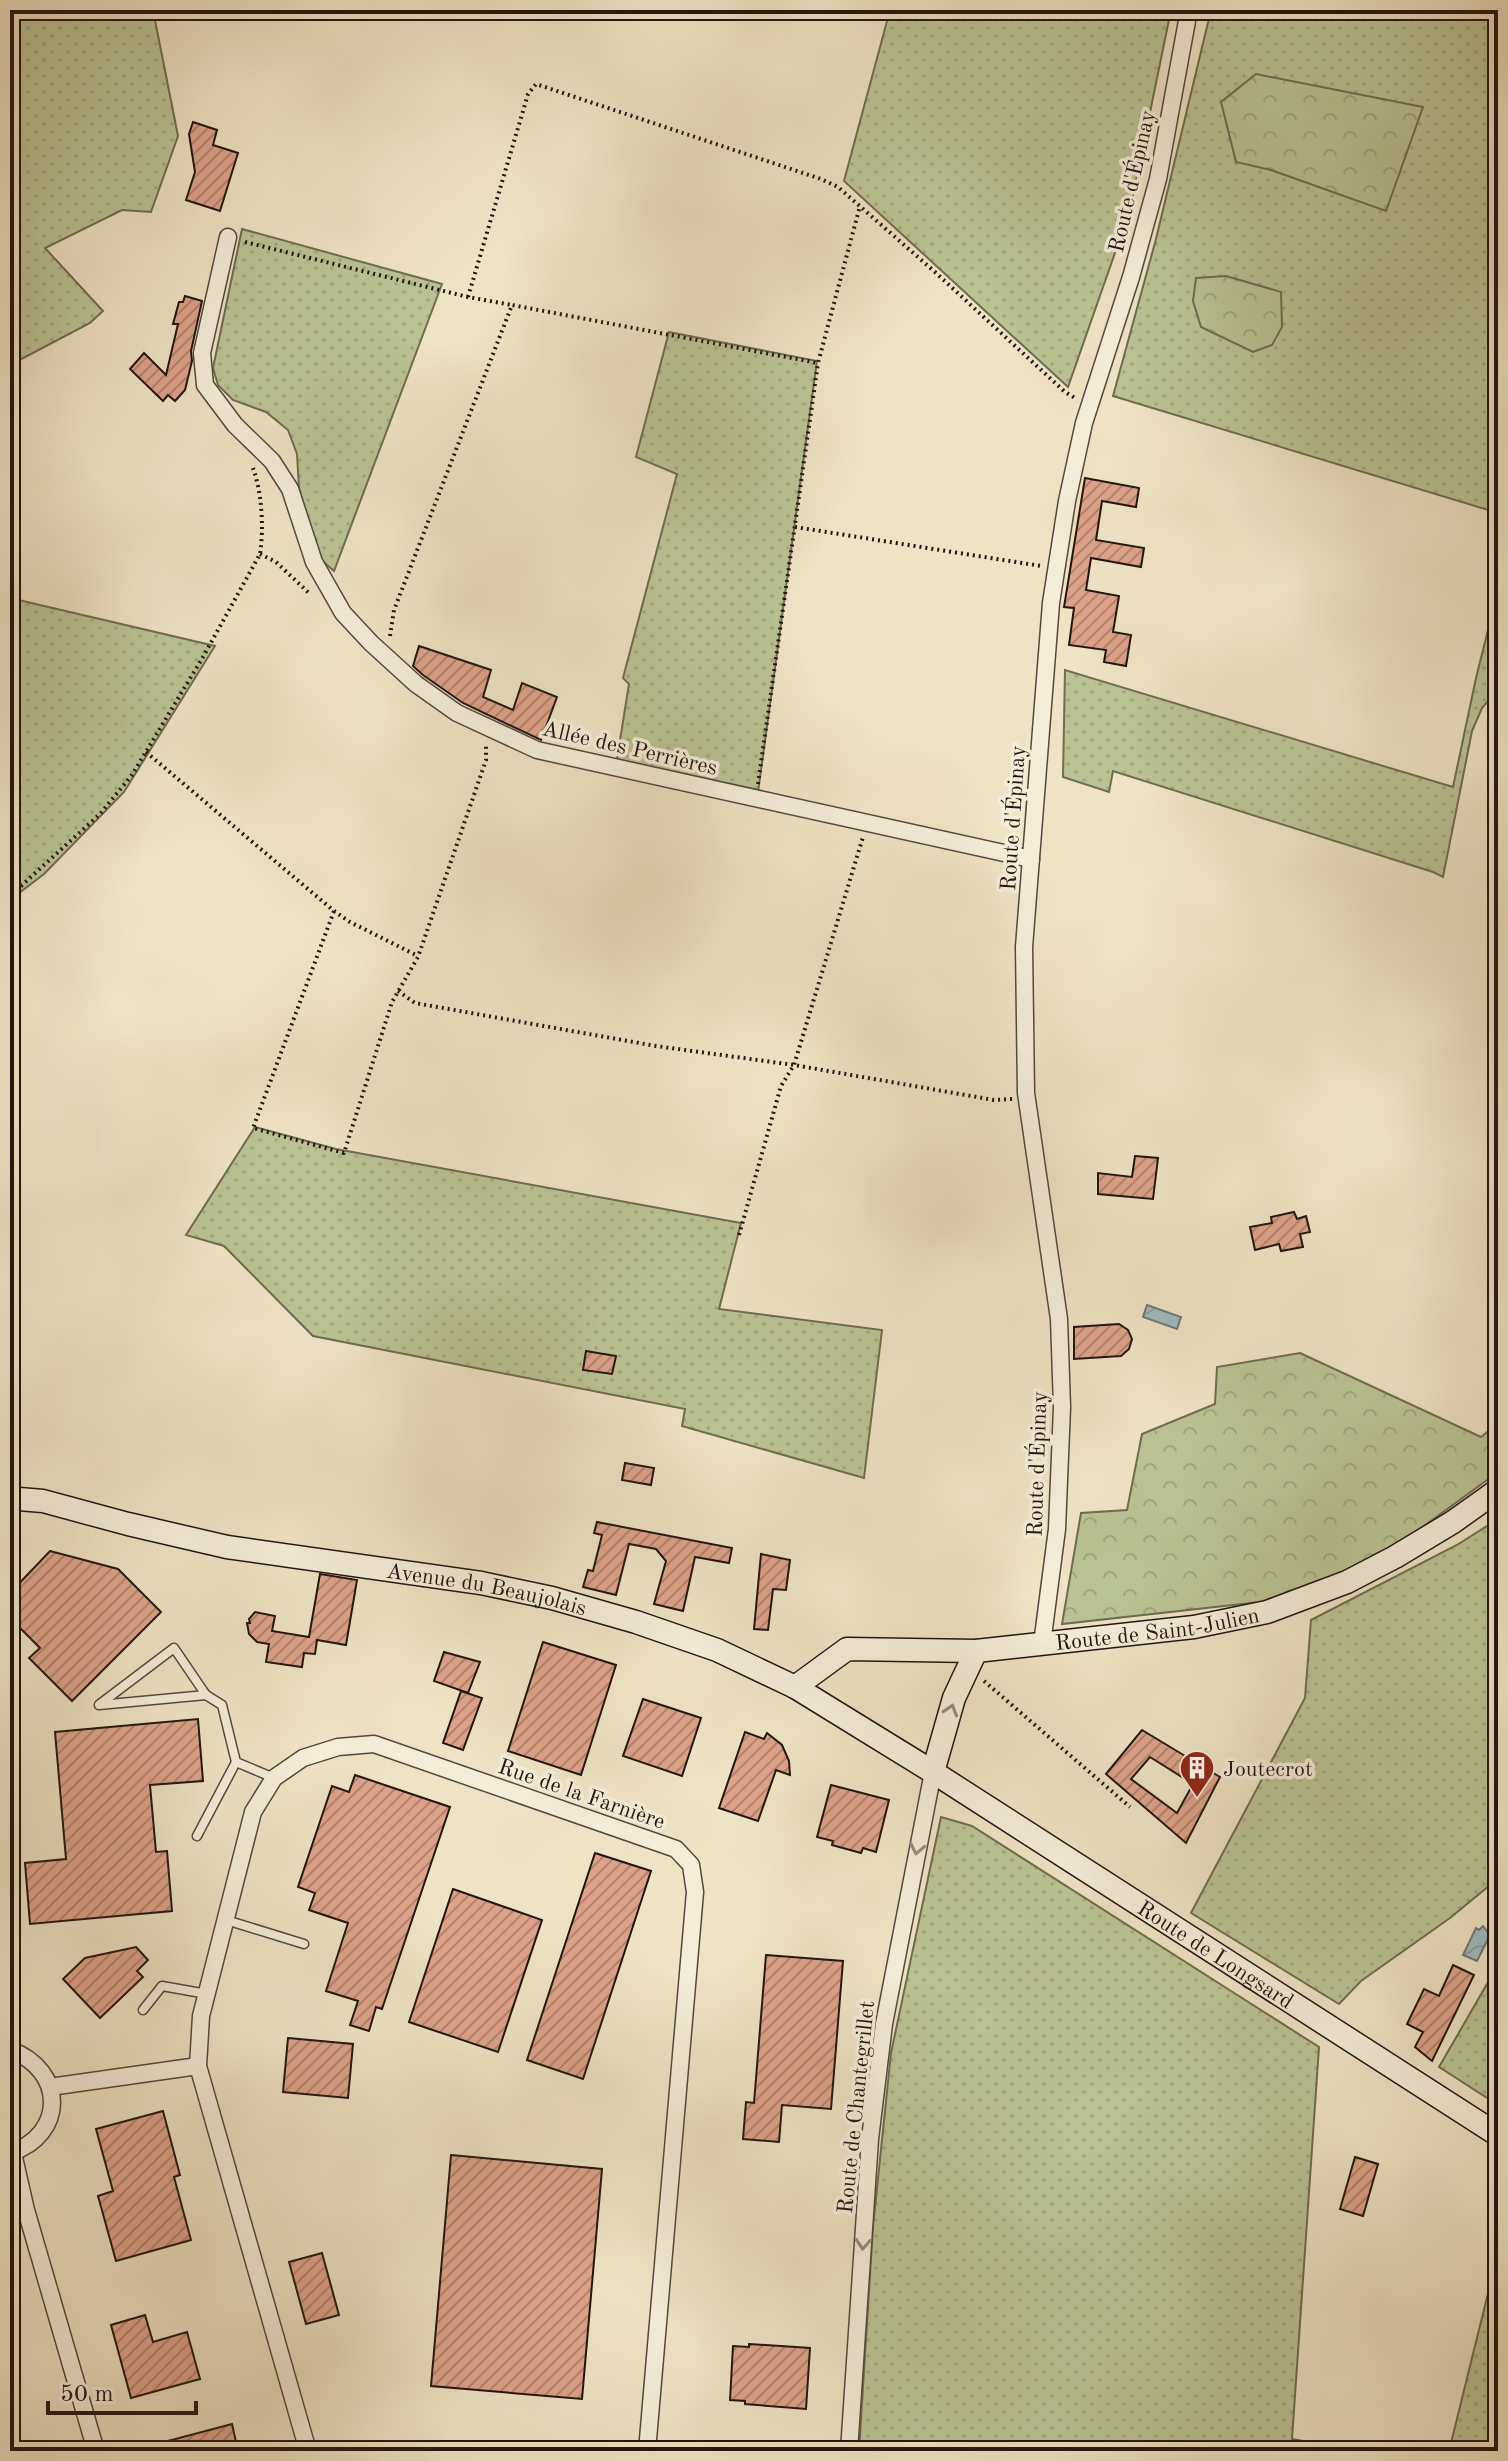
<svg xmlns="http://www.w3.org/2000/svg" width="1508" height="2461" font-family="'Old Standard TT',serif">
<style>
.grass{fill:url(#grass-dots);stroke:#6e6c52;stroke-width:2}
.forest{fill:url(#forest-crowns);stroke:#6e6c52;stroke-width:2}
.water{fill:url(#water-waves);stroke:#6c7978;stroke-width:2}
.building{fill:url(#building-hatch);stroke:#211510;stroke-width:2;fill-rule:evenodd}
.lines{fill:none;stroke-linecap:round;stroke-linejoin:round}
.service-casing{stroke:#54483d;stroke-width:11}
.minor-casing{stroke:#54483d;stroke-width:19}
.secondary-casing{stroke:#211510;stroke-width:25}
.path{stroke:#211510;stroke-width:4;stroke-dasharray:2 4;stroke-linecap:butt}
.service{stroke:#f4edd8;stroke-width:8}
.minor{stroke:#f4edd8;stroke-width:16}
.secondary{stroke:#f4edd8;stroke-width:22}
.oneway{stroke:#958c7e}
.labels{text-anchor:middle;stroke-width:7;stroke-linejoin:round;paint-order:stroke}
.street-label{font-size:22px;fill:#211510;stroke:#f4edd8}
.poi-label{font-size:22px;fill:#211510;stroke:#f4edd8;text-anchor:start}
</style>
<defs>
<pattern id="grass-dots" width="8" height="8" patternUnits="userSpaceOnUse" patternTransform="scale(2)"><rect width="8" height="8" fill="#bac393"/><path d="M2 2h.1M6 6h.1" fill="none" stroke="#a0a77e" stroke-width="1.8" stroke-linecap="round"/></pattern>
<pattern id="forest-crowns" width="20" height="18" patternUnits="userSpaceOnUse" patternTransform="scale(2)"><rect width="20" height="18" fill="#bac393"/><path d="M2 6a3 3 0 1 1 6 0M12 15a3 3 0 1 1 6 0" fill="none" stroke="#a0a77e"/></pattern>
<pattern id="water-waves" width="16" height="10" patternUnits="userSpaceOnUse" patternTransform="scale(2)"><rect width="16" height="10" fill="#9ebbbe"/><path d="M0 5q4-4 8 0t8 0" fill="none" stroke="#88a0a2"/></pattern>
<pattern id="building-hatch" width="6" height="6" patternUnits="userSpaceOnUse" patternTransform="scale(2)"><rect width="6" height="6" fill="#dea288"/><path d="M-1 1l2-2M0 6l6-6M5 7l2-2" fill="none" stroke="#b4836e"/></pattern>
</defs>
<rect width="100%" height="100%" fill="#eee3c3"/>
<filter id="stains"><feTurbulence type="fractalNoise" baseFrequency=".0025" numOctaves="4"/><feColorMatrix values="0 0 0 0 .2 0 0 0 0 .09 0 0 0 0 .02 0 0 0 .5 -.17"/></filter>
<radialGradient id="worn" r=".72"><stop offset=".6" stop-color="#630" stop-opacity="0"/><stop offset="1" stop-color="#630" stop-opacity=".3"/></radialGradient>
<g class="grass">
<path d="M10 10H153L178 136 151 212 122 210 45 248 103 311 90 323 10 365Z"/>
<path d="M890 10H1171L1130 210 1068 387 844 181Z"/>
<path d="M1211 10H1498V513L1113 396 1156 239Z"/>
<path d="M242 229 442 284 334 571 319 558 299 488 297 454 288 430 266 412 233 400 218 385 213 368Z"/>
<path d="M669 332 817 361 758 792 617 759 629 684 623 678 677 474 636 457Z"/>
<path d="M1498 590V643L1495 651 1498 684 1494 694 1482 708 1472 731 1443 877 1433 872 1113 771 1109 792 1063 777 1065 670 1453 787 1476 678Z"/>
<path d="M10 598 215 646 124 792 44 874 10 900Z"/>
<path d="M255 1127 336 1149 741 1223 719 1309 882 1330 864 1478 682 1426 685 1409 313 1336 224 1246 186 1235Z"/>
<path d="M1498 1519V1883L1495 1881 1450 1918 1361 1981 1339 2004 1191 1913 1305 1698 1311 1620 1457 1545Z"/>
<path d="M941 1817 972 1826 1319 2047 1292 2439 1357 2451H859L873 2227 891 2053Z"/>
<path d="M1498 1965V2105L1439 2067Z"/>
<path d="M1498 2253V2451H1449Z"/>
</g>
<g class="forest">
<path d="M1256 74 1423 107 1386 211 1271 170 1236 162 1221 102Z"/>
<path d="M1226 276 1281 292 1282 327 1272 345 1253 352 1201 327 1193 301 1196 278Z"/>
<path d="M1300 1353 1481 1437 1498 1423V1472L1409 1537 1344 1572 1269 1601 1062 1624 1081 1513 1127 1510 1142 1434 1215 1404 1217 1367Z"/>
</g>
<g class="water">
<path d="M1147 1305 1181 1317 1177 1329 1143 1317Z"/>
<path d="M1483 1926 1490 1935 1477 1961 1463 1955 1476 1928 1479 1930Z"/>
</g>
<g class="building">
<path d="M193 122 217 130 213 145 238 153 220 211 186 200 195 172 189 134Z"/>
<path d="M185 296 202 301 191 351 192 361 185 390 175 401 168 395 163 401 130 369 144 353 166 375 178 324H173L179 302H183Z"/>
<path d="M1085 478 1139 488 1136 507 1102 501 1096 540 1144 548 1141 567 1091 558 1086 590 1119 596 1113 632 1131 635 1126 666 1104 662 1106 650 1069 645 1074 608 1064 607Z"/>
<path d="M419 646 491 670 483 697 513 710 522 683 557 697 541 740 463 703 423 675 413 666Z"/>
<path d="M1135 1156 1158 1158 1153 1199 1098 1194V1173L1132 1177Z"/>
<path d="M1294 1212 1297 1219 1306 1216 1310 1232 1300 1234 1303 1247 1281 1251 1279 1244 1255 1250 1250 1227 1272 1223 1271 1217Z"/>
<path d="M1119 1324 1128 1330 1132 1339 1129 1349 1121 1356 1074 1359V1327Z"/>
<path d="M586 1351 616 1356 612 1374 583 1370Z"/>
<path d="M625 1463 654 1468 651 1485 622 1480Z"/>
<path d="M597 1522 732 1548 729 1563 695 1557 683 1611 654 1604 666 1561 656 1549 629 1544 616 1595 583 1587 588 1570 593 1571 602 1535 594 1533Z"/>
<path d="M50 1551 118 1569 161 1612 72 1701 29 1658 40 1648 19 1627 10 1600V1593Z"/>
<path d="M761 1554 790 1560 786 1590 773 1589 768 1630 754 1629Z"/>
<path d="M320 1574 357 1580 346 1645 317 1640 315 1654 304 1653 302 1667 266 1662 269 1644 257 1642 249 1634 247 1623H250L249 1619 255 1612 275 1616 272 1631 309 1637Z"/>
<path d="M543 1642 616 1665 581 1775 508 1751Z"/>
<path d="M444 1652 480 1662 468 1693 434 1681Z"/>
<path d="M461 1691 482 1698 463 1750 443 1743Z"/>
<path d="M643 1699 701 1718 682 1776 623 1756Z"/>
<path d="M198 1719 203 1781 150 1785 156 1852 167 1851 172 1911 30 1924 25 1863 66 1859 55 1732Z"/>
<path d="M1142 1730 1220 1777 1186 1843 1106 1774ZM1150 1757 1193 1784 1177 1813 1131 1779Z"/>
<path d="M745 1732 764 1739 767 1733 782 1745 789 1761 790 1775 776 1770 758 1821 719 1808Z"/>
<path d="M355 1775 450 1807 382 2009 376 2007 369 2031 350 2025 358 2001 326 1991 348 1923 309 1910 315 1893 298 1887 332 1786 349 1792Z"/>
<path d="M831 1785 889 1800 876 1852 863 1848 861 1853 832 1845 833 1841 817 1837Z"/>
<path d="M595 1853 651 1871 583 2079 527 2060Z"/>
<path d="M453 1889 542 1920 498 2052 409 2022Z"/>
<path d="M136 1947 148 1960 137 1971 143 1977 100 2018 63 1979 85 1958Z"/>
<path d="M766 1955 843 1961 831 2109 782 2105 779 2142 743 2139 746 2102 754 2103Z"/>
<path d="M1453 1965 1474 1975 1432 2061 1415 2047 1423 2032 1407 2024 1424 1989 1439 1996Z"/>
<path d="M288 2038 353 2044 348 2098 283 2092Z"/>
<path d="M163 2111 180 2175 174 2177 191 2240 116 2261 98 2196 113 2191 96 2129Z"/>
<path d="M451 2155 602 2169 582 2399 431 2386Z"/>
<path d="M1355 2157 1378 2164 1363 2216 1340 2209Z"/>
<path d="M322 2253 339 2315 306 2324 289 2262Z"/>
<path d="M145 2315 153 2342 187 2332 200 2379 131 2398 111 2325Z"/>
<path d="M749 2344 810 2348 806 2409 745 2404V2401L730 2400 733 2346 749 2347Z"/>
<path d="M232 2424 238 2451H150L149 2446Z"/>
</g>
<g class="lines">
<defs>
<g id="service">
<path d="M100 1704 174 1648 206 1695"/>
<path d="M99 1705 206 1695 222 1705 236 1762 274 1778"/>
<path d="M197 1836 236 1762"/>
<path d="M226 1920 304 1944"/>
<path d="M143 2010 162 1986 207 1994"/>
</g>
<g id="minor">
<path d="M228 237 202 353 205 385 235 425 272 461 290 489 314 562 343 613 371 643 416 684 457 713 537 750 1031 859"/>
<path d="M1042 1644 1057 1529 1062 1407 1059 1319 1026 1093 1024 947 1051 603 1067 501 1084 423 1131 277 1158 179 1189 10"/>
<path d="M10 2050C66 2070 66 2135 10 2153"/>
<path d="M50 2087 198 2066"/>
<path d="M13 2153 26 2210 96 2451"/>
<path d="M308 2451 198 2066 201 2016 253 1812 274 1778 303 1758 338 1747 374 1744 676 1849 691 1865 695 1892 647 2451"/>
<path d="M849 2451 870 2139 884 2024 933 1772"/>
</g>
<g id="secondary">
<path id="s1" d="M10 1501 19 1499 43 1501 128 1524 227 1547 481 1583 552 1598 636 1622 717 1650 795 1687 933 1772 1498 2135"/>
<path id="s2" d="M795 1687 847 1649 976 1651 1194 1627 1267 1612 1347 1582 1395 1557 1453 1522 1498 1490"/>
<path d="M933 1772 954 1698 976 1651"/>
</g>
</defs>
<use href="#service" class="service-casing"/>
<use href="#minor" class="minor-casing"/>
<use href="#secondary" class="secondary-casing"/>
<g class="path">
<path d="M245 242 468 297 512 305"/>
<path d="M468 297 528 94 536 84 821 179 838 187 935 272 1065 392 1075 398"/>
<path d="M795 527 1041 566"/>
<path d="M260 554 276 562 311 595"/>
<path d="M390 636 394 610 512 305 818 363 860 206"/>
<path d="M146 752 334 911 350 922 418 956"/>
<path d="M758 784 818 363"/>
<path d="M10 891 21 886 100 814 132 775 203 657 260 554C264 528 262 493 253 468"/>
<path d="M334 911 253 1128 344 1153 392 1002 418 957 486 760V745"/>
<path d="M398 991 415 1003 656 1046 794 1065 994 1100 1012 1099"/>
<path d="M739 1235 781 1086 794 1065 863 837"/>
<path d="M984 1681 1130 1807"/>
</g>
<use href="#service" class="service"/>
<use href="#minor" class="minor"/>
<use href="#secondary" class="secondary"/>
</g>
<defs><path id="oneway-chevron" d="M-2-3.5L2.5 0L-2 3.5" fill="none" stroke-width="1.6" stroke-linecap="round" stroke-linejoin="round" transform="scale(2)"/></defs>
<g class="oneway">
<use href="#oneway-chevron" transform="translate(951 1710) rotate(-73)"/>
<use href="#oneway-chevron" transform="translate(917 1849) rotate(101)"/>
<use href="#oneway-chevron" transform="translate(863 2244) rotate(94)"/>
</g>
<defs>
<symbol id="building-pin" viewBox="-11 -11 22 30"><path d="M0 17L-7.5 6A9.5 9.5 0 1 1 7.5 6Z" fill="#8f2418" stroke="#f4edd8"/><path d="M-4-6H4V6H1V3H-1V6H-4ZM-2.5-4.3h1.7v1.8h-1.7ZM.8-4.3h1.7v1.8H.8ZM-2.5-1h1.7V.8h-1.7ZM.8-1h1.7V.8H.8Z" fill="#fff"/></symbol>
</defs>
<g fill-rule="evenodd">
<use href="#building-pin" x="1177" y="1748" width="40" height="54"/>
</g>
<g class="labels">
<g class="street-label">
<text transform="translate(1131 181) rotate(-77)" y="8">Route d'Épinay</text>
<text transform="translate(630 747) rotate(13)" y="8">Allée des Perrières</text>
<text transform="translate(1012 818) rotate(-86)" y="8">Route d'Épinay</text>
<text transform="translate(1036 1464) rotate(-88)" y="8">Route d'Épinay</text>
<text dy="8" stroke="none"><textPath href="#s1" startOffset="486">Avenue du Beaujolais</textPath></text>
<text dy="8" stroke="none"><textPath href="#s2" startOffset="376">Route de Saint-Julien</textPath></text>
<text transform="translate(582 1793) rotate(19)" y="8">Rue de la Farnière</text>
<text dy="8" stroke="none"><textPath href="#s1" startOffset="1310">Route de Longsard</textPath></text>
<text transform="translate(855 2107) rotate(-84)" y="8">Route de Chantegrillet</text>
</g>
<g class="poi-label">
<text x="1223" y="1776">Joutecrot</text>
</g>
</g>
<rect width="1508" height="2461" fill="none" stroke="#eee3c3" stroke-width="40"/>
<rect x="12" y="12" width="1484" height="2437" fill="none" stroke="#211510" stroke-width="4"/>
<rect x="20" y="20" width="1468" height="2421" fill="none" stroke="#211510" stroke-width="2"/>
<path d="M48 2401v12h148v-12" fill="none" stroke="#211510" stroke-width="4"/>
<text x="60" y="2401" font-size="24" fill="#211510" stroke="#f4edd8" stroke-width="6" paint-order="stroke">50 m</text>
<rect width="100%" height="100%" filter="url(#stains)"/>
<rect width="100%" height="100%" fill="url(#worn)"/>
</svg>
